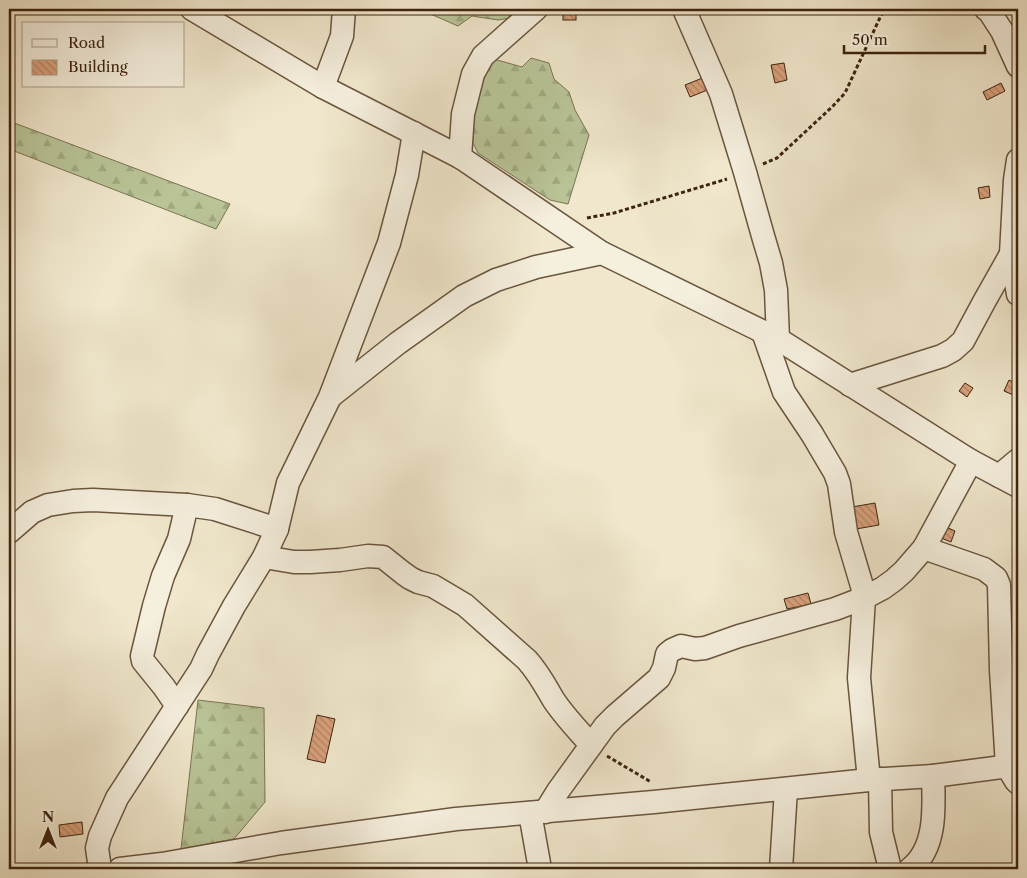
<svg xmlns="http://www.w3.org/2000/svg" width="1027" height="878" font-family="'Libre Caslon Text',serif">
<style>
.forest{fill:url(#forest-firs);stroke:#7b7454}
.building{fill:url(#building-back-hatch);stroke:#3d240f}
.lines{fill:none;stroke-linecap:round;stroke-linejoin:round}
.minor-casing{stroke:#6a553e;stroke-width:25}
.path{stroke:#3d240f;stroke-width:3;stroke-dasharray:4 2.5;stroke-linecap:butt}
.minor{stroke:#f5efde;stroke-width:22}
</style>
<defs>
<pattern id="forest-firs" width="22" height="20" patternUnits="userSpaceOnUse" patternTransform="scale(1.25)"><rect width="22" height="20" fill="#b9c598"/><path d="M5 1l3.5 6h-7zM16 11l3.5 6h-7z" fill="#a0a982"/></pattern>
<pattern id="building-back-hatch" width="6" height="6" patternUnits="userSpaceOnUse" patternTransform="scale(1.25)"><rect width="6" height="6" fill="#daa17c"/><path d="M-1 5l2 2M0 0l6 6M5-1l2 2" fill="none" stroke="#b28364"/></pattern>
</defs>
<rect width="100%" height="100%" fill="#f0e7cc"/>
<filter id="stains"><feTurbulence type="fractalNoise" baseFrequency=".004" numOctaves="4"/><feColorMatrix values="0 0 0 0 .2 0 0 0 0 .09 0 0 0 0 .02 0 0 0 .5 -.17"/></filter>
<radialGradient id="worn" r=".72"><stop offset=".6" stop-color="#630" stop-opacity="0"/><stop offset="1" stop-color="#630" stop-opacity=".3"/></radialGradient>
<g class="forest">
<path d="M419 9H527L522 16 498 20 472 16 458 26Z"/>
<path d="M483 56 522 67 531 58 549 63 554 79 569 92 575 110 589 135 568 204 550 200 478 153 471 139 468 106Z"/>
<path d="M9 121 230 204 216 229 9 149Z"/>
<path d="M198 700 264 708 265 802 234 839 181 849Z"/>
</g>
<g class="building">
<rect x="563" y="9" width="13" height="11"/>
<path d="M1015 9H1018V19L1012 17Z"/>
<path d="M784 63 787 80 775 83 771 65Z"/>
<path d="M705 77 710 89 690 97 685 85Z"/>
<path d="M1001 83 1005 91 987 100 983 92Z"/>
<path d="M989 186 990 197 980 199 978 188Z"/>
<path d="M1009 380 1018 385V397L1004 391Z"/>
<path d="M965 383 973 388 967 397 959 391Z"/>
<path d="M875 503 879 525 856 529 852 507Z"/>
<path d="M946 527 955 531 951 542 941 538Z"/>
<path d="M808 593 811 604 787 609 784 599Z"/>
<path d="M317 715 335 719 325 763 307 759Z"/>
<path d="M82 822 83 834 60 837 59 825Z"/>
</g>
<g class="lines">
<defs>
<g id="minor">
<path d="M192 9 323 87 460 157 602 253 778 339 971 461 1018 486"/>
<path d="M684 9 721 94 745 172 763 236 771 263 776 290 778 339"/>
<path d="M986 9 989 11 1002 31 1018 66"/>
<path d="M323 87 342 36 344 9"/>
<path d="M460 157 463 114 473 74 483 56 536 9"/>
<path d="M1018 160 1015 180 1011 254 1018 294"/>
<path d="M763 332 784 392 812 434 835 473 839 484 846 532 862 586 864 598 859 678 869 780"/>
<path d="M850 385 942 356 953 350 963 341 984 302 1011 254"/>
<path d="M331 396 398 343 464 296 496 280 536 267 602 253"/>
<path d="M999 476 1018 460"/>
<path d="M9 532 32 512 48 505 73 501 93 500 187 505 215 509 277 529"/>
<path d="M924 548 984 569 996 578 999 585 1001 670 1007 766 1016 781 1018 783"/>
<path d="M264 557 294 562H310L340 560 368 556 383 557 403 573 410 578 418 582 433 586 465 605 527 660C538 672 545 685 553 699 564 716 578 730 591 745"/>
<path d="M177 706 164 687 143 661 142 656 154 606 163 576 179 539 187 505"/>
<path d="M880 779 881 832 890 869"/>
<path d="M545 812 558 791 605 726 615 716 659 678 664 668 667 654 672 650 681 646 695 649 705 648 739 636 835 609 864 598 883 588 894 580 904 571 924 548 971 461"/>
<path d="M530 813 540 869"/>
<path d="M100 869 97 848 100 836 117 798 201 669 208 654 234 606 264 557 277 529 288 483 330 397 389 243 407 175 414 133"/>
<path d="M120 869 162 864 281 843 456 819 654 802 869 780 933 776 1018 765"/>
<path d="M781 869 786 789"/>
<path d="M910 869C937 848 934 807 933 776"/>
</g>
</defs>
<use href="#minor" class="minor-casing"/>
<g class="path">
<path d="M763 164 777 158 832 107 845 93 884 9"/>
<path d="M587 218 614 213 727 179"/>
<path d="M607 756 651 782"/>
</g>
<use href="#minor" class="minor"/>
</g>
<rect width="1027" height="878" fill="none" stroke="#f0e7cc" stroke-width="30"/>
<rect x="10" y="10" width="1007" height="858" fill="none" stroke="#3d240f" stroke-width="2.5"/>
<rect x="15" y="15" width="997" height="848" fill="none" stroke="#3d240f"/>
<rect x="22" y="22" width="162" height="65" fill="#f5efde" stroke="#ab9e8b"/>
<rect x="32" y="39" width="25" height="8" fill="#f5efde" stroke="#ab9e8b"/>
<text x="68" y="48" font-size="15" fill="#3d240f">Road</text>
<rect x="32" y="60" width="25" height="15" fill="url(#building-back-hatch)" stroke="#ab9e8b"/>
<text x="68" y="72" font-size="15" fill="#3d240f">Building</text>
<g transform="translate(48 830)" stroke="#f5efde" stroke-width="4" paint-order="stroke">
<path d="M0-4L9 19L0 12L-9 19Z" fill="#3d240f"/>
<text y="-8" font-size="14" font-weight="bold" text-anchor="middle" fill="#3d240f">N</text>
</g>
<path d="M844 45v8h141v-8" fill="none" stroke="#3d240f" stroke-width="2.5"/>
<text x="852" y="45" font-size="15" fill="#3d240f" stroke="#f5efde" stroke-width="4" paint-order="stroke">50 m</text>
<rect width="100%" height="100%" filter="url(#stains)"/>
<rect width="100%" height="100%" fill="url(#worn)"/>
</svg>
